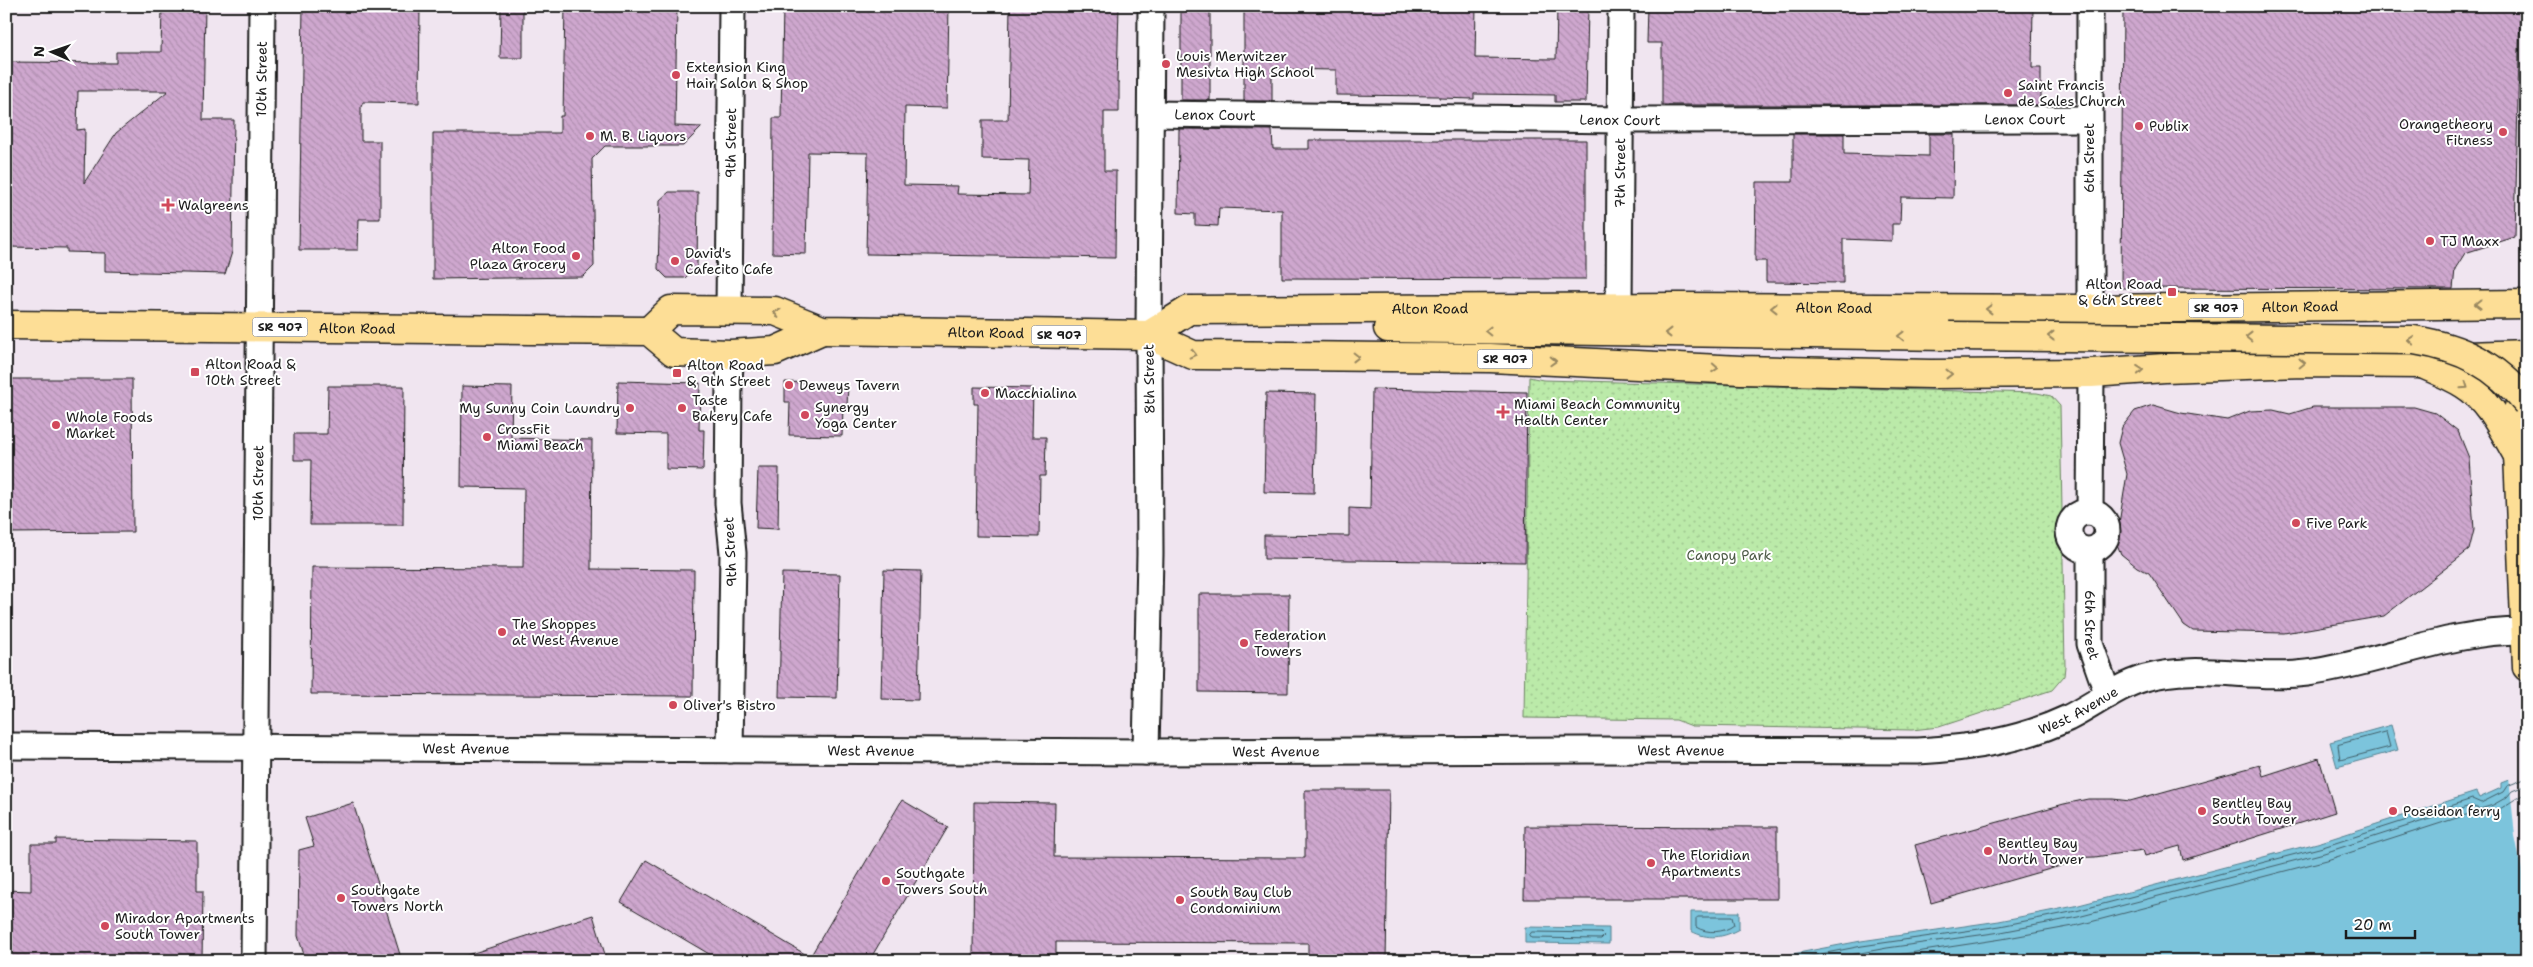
<svg xmlns="http://www.w3.org/2000/svg" width="2533" height="967" font-family="'Shantell Sans',sans-serif">
<style>
.green{fill:url(#green-dots);stroke:#6c8362}
.water{fill:#7bc4dc;stroke:#55818f}
.pier{fill:#f0e5f0}
.lines{fill:none;stroke-linecap:round;stroke-linejoin:round}
.shore{stroke:#425f69;stroke-width:1}
.building{fill:url(#building-back-hatch);stroke:#1c1c1c;fill-rule:evenodd}
.minor-casing{stroke:#1c1c1c;stroke-width:29}
.highway-casing{stroke:#1c1c1c;stroke-width:31}
.minor{stroke:#fff;stroke-width:25}
.highway{stroke:#fdde96;stroke-width:28}
.highway-bridge-casing{stroke:#1c1c1c;stroke-width:31;stroke-linecap:butt}
.highway-bridge{stroke:#fdde96;stroke-width:28}
.oneway{stroke:#98875f}
.poi-dot{fill:#d1495b;stroke:#fff;stroke-width:2}
.labels{text-anchor:middle;stroke-width:4;stroke-linejoin:round;paint-order:stroke}
.shield{fill:#fff;stroke:#606060;stroke-width:1}
.shield-label{font-size:12px;font-weight:bold;fill:#1c1c1c}
.poi-label{font-size:14px;fill:#1c1c1c;stroke:#fff;text-anchor:start}
.street-label{font-size:14px;fill:#1c1c1c;stroke:#fff}
.park-label{font-size:14px;fill:#4c5a46;stroke:#fff}
</style>
<defs>
<pattern id="green-dots" width="8" height="8" patternUnits="userSpaceOnUse" patternTransform="scale(1.25)"><rect width="8" height="8" fill="#bbeaa9"/><path d="M2 2h.1M6 6h.1" fill="none" stroke="#a0c891" stroke-width="1.8" stroke-linecap="round"/></pattern>
<pattern id="building-back-hatch" width="6" height="6" patternUnits="userSpaceOnUse" patternTransform="scale(1.25)"><rect width="6" height="6" fill="#cea7ce"/><path d="M-1 5l2 2M0 0l6 6M5-1l2 2" fill="none" stroke="#b08fb0"/></pattern>
</defs>
<rect width="100%" height="100%" fill="#f0e5f0"/>
<filter id="ink" filterUnits="userSpaceOnUse"><feTurbulence type="fractalNoise" baseFrequency=".02" numOctaves="2"/><feDisplacementMap in="SourceGraphic" scale="10" xChannelSelector="R" yChannelSelector="G"/><feConvolveMatrix kernelMatrix="1 2 1 2 8 2 1 2 1" color-interpolation-filters="sRGB"/></filter>
<g filter="url(#ink)">
<path class="green" d="M1529 377 1543 380 2037 393 2051 396 2060 406 2065 666 2064 676 2052 690 1939 727 1912 730 1692 726 1676 720 1524 718Z"/>
<g class="water">
<path d="M2391 725 2398 750 2337 767 2330 742Z"/>
<path d="M2527 773V961H1756L1861 941 1999 921 2075 906 2321 842 2476 792 2479 798 2501 788V783Z"/>
<path d="M1691 912H1739V929C1723 938 1708 940 1691 931Z"/>
<path d="M1525 927 1609 928V944L1525 943Z"/>
</g>
<path class="pier" d="M2527 770V895L2515 836 2509 778Z"/>
<g class="lines">
<g class="shore">
<path d="M2386 732 2390 747 2340 760 2338 745Z"/>
<path d="M1698 917H1732L1734 925C1724 933 1707 934 1696 927V919Z"/>
<path d="M1532 932 1601 933 1604 936 1601 939 1532 938 1530 935Z"/>
<path d="M1785 961 1862 946 2000 926 2076 911 2323 847 2472 799 2481 803 2503 792 2507 786 2527 778"/>
<path d="M1818 961 1887 948 2001 932 2078 917 2324 853 2470 806 2480 809 2493 805 2507 797 2512 791 2527 785"/>
<path d="M1857 961 2002 939 2079 925 2327 860 2469 814C2493 821 2507 801 2527 793"/>
</g>
</g>
<g class="building">
<path d="M162 6H205L203 120H234L232 252 225 274 105 271V253L67 252V248L6 247V62L116 63V52H161ZM78 91H168L116 133 84 183 85 129 77 130Z"/>
<path d="M303 6H420L419 103 363 102 361 107V141H380V219H359L358 250H299Z"/>
<path d="M501 6H523V58H500Z"/>
<path d="M565 6H677L675 126 702 127 683 146H605L592 159 594 266 583 277 433 279V133H560V116H563Z"/>
<path d="M783 6H949L947 108 905 107 904 185 958 186 957 194 1028 195 1029 160 982 159V120H1008L1010 6H1119L1117 83H1119V112H1104V171H1116L1115 258 866 254 868 153 808 152 806 254 772 253 773 118H781Z"/>
<rect x="1181" y="6" width="29" height="94"/>
<path d="M1244 6H1476L1475 58 1556 59 1557 6H1588L1586 102H1555V95L1474 94V99L1439 98V96L1336 95V70L1272 69V101H1244Z"/>
<path d="M1648 6H2033L2032 68H2041V105H1662V43H1647Z"/>
<path d="M2123 6H2520L2515 237 2465 253 2455 269 2453 289 2121 288Z"/>
<path d="M1179 129 1272 130 1273 149H1309V140H1586V279L1282 278V210L1219 208 1218 226 1195 225V214L1178 213Z"/>
<path d="M1793 134H1844V154L1929 156V134H1954L1953 198 1901 197 1900 224H1892V241L1843 239V283L1766 282V261H1755L1756 182H1793Z"/>
<path d="M669 192H698L697 266 685 278H667L658 269 660 200Z"/>
<path d="M6 379H132L133 532 6 533Z"/>
<path d="M618 381 700 383 699 430H704L703 470 666 469V434L617 433Z"/>
<path d="M785 382 848 384 847 406H843L842 436 789 435 790 402H785Z"/>
<path d="M328 386H404L403 525H310L311 460H294V434H327Z"/>
<path d="M462 386 512 387 511 438 592 440 591 569 694 570 693 696 311 694 312 567 523 568 524 488 461 487Z"/>
<path d="M974 387 1033 388 1032 437H1046L1045 476H1040L1039 537 976 536 978 404H974Z"/>
<path d="M1372 389 1527 392 1525 562 1264 559V535L1349 536V508L1370 509Z"/>
<path d="M1266 393 1316 394 1314 493 1264 492Z"/>
<path d="M2153 405 2181 413 2227 420 2250 411 2273 410 2290 414 2313 407H2414L2435 413 2458 431 2469 458 2474 530 2469 550 2384 616 2284 633 2193 631 2184 625 2149 573 2137 567 2121 554 2116 542 2127 474 2118 443 2122 427 2135 411Z"/>
<path d="M758 468H779L778 529 756 528Z"/>
<path d="M884 570 921 571 918 700 881 699Z"/>
<path d="M782 573 840 574 837 698 779 697Z"/>
<path d="M1199 594H1289L1288 693 1199 692Z"/>
<path d="M2319 758 2335 812 2183 860 2180 846 2145 856 2143 850 2095 857 2062 858 2064 865 1931 903 1915 845 2064 804 2088 799H2113L2130 801 2260 765 2263 776Z"/>
<path d="M1305 790H1389L1386 961H1308V943L1056 942V961H973L974 802 1055 803 1054 857 1305 858Z"/>
<path d="M902 800 948 827 869 961H721L621 902 646 860 810 957Z"/>
<path d="M353 803 402 961H306L298 936 299 850 314 846 305 818Z"/>
<path d="M1525 826 1777 827V899H1524Z"/>
<path d="M56 839 197 841V891H203L202 961H6V890L31 891V844H56Z"/>
<path d="M593 915 607 961H462L461 957Z"/>
</g>
<g class="lines">
<defs>
<g id="minor">
<path d="M2090 6V309"/>
<path id="s1" d="M1151 114 1621 120 2089 119"/>
<path id="s2" d="M729 309 732 6"/>
<path id="s3" d="M1619 309 1621 6"/>
<circle cx="2088" cy="531" r="19"/>
<path d="M2090 512 2091 373"/>
<path id="s4" d="M2090 551V644L2108 695"/>
<path id="s5" d="M6 746 1146 752 1587 750 1918 751C1972 748 2019 741 2068 718 2094 705 2117 686 2145 678 2198 663 2253 680 2307 673 2381 663 2449 630 2525 631"/>
<path d="M730 750 733 553 728 503 729 379 731 354"/>
<path d="M1146 752 1150 554 1149 335 1151 6"/>
<path id="s6" d="M254 961 262 6"/>
</g>
<g id="highway">
<path id="s7" d="M6 325 649 331 674 352 731 354 775 351 822 330"/>
<path d="M1388 328 1949 336"/>
<path id="s8" d="M649 331 671 310 775 311 822 330 1149 335 1193 355 1490 358 1741 370 1931 374 2091 373 2165 368 2304 363 2422 364 2437 357 2527 354"/>
<path id="s9" d="M1149 335 1189 310 1679 307 2090 309 2527 304"/>
<path d="M2422 364C2436 370 2451 376 2464 384 2489 399 2503 430 2517 454"/>
<path d="M2527 373 2519 407 2517 430 2527 667"/>
</g>
</defs>
<use href="#minor" class="minor-casing"/>
<use href="#highway" class="highway-casing"/>
<use href="#minor" class="minor"/>
<use href="#highway" class="highway"/>
<defs>
<path id="highway-bridge" d="M1949 336 2414 340C2463 348 2495 364 2527 403"/>
</defs>
<use href="#highway-bridge" class="highway-bridge-casing"/>
<use href="#highway-bridge" class="highway-bridge"/>
</g>
<defs><path id="oneway-chevron" d="M-2-3.5L2.5 0L-2 3.5" fill="none" stroke-width="1.6" stroke-linecap="round" stroke-linejoin="round" transform="scale(1.25)"/></defs>
<g class="oneway">
<use href="#oneway-chevron" transform="translate(2478 304) rotate(179)"/>
<use href="#oneway-chevron" transform="translate(1774 308) rotate(-180)"/>
<use href="#oneway-chevron" transform="translate(1989 309) rotate(-180)"/>
<use href="#oneway-chevron" transform="translate(777 313) rotate(-166)"/>
<use href="#oneway-chevron" transform="translate(1488 331) rotate(-179)"/>
<use href="#oneway-chevron" transform="translate(1668 333) rotate(-180)"/>
<use href="#oneway-chevron" transform="translate(1901 336) rotate(-179)"/>
<use href="#oneway-chevron" transform="translate(2051 336) rotate(-180)"/>
<use href="#oneway-chevron" transform="translate(2249 337) rotate(-179)"/>
<use href="#oneway-chevron" transform="translate(2411 340) rotate(-175)"/>
<use href="#oneway-chevron" transform="translate(1193 354) rotate(13)"/>
<use href="#oneway-chevron" transform="translate(1356 357) rotate(1)"/>
<use href="#oneway-chevron" transform="translate(1553 361) rotate(2)"/>
<use href="#oneway-chevron" transform="translate(2302 363) rotate(-1)"/>
<use href="#oneway-chevron" transform="translate(1715 368) rotate(4)"/>
<use href="#oneway-chevron" transform="translate(2140 370) rotate(-5)"/>
<use href="#oneway-chevron" transform="translate(1949 374)"/>
<use href="#oneway-chevron" transform="translate(2465 386) rotate(35)"/>
</g>
</g>
<g class="poi-dot">
<circle cx="1166" cy="64" r="5"/>
<circle cx="676" cy="75" r="5"/>
<circle cx="2008" cy="93" r="5"/>
<circle cx="2139" cy="126" r="5"/>
<circle cx="2503" cy="132" r="5"/>
<circle cx="590" cy="136" r="5"/>
<path d="M165.5 197.5h5v5h5v5h-5v5h-5v-5h-5v-5h5z"/>
<circle cx="2430" cy="241" r="5"/>
<circle cx="576" cy="256" r="5"/>
<circle cx="675" cy="261" r="5"/>
<rect x="2167" y="287" width="10" height="10" rx="2.5"/>
<rect x="190" y="367" width="10" height="10" rx="2.5"/>
<rect x="672" y="368" width="10" height="10" rx="2.5"/>
<circle cx="789" cy="385" r="5"/>
<circle cx="985" cy="393" r="5"/>
<circle cx="630" cy="408" r="5"/>
<circle cx="682" cy="408" r="5"/>
<path d="M1500.5 404.5h5v5h5v5h-5v5h-5v-5h-5v-5h5z"/>
<circle cx="805" cy="415" r="5"/>
<circle cx="56" cy="425" r="5"/>
<circle cx="487" cy="437" r="5"/>
<circle cx="2296" cy="523" r="5"/>
<circle cx="502" cy="632" r="5"/>
<circle cx="1244" cy="643" r="5"/>
<circle cx="673" cy="705" r="5"/>
<circle cx="2202" cy="811" r="5"/>
<circle cx="2393" cy="811" r="5"/>
<circle cx="1988" cy="851" r="5"/>
<circle cx="1651" cy="863" r="5"/>
<circle cx="886" cy="881" r="5"/>
<circle cx="341" cy="898" r="5"/>
<circle cx="1180" cy="900" r="5"/>
<circle cx="105" cy="926" r="5"/>
</g>
<g class="labels">
<g class="shield">
<rect x="2188.5" y="298.5" width="55" height="19" rx="4"/>
<rect x="252.5" y="317.5" width="55" height="19" rx="4"/>
<rect x="1031.5" y="325.5" width="55" height="19" rx="4"/>
<rect x="1477.5" y="349.5" width="55" height="19" rx="4"/>
</g>
<g class="shield-label">
<text x="2216" y="312">SR 907</text>
<text x="280" y="331">SR 907</text>
<text x="1059" y="339">SR 907</text>
<text x="1505" y="363">SR 907</text>
</g>
<g class="poi-label">
<text x="1176" y="61">Louis Merwitzer<tspan x="1176" dy="16">Mesivta High School</tspan></text>
<text x="686" y="72">Extension King<tspan x="686" dy="16">Hair Salon &amp; Shop</tspan></text>
<text x="2018" y="90">Saint Francis<tspan x="2018" dy="16">de Sales Church</tspan></text>
<text x="2493" y="129" text-anchor="end">Orangetheory<tspan x="2493" dy="16">Fitness</tspan></text>
<text x="2149" y="131">Publix</text>
<text x="600" y="141">M. B. Liquors</text>
<text x="178" y="210">Walgreens</text>
<text x="2440" y="246">TJ Maxx</text>
<text x="566" y="253" text-anchor="end">Alton Food<tspan x="566" dy="16">Plaza Grocery</tspan></text>
<text x="685" y="258">David's<tspan x="685" dy="16">Cafecito Cafe</tspan></text>
<text x="2162" y="289" text-anchor="end">Alton Road<tspan x="2162" dy="16">&amp; 6th Street</tspan></text>
<text x="205" y="369">Alton Road &amp;<tspan x="205" dy="16">10th Street</tspan></text>
<text x="687" y="370">Alton Road<tspan x="687" dy="16">&amp; 9th Street</tspan></text>
<text x="799" y="390">Deweys Tavern</text>
<text x="995" y="398">Macchialina</text>
<text x="692" y="405">Taste<tspan x="692" dy="16">Bakery Cafe</tspan></text>
<text x="1514" y="409">Miami Beach Community<tspan x="1514" dy="16">Health Center</tspan></text>
<text x="815" y="412">Synergy<tspan x="815" dy="16">Yoga Center</tspan></text>
<text x="620" y="413" text-anchor="end">My Sunny Coin Laundry</text>
<text x="66" y="422">Whole Foods<tspan x="66" dy="16">Market</tspan></text>
<text x="497" y="434">CrossFit<tspan x="497" dy="16">Miami Beach</tspan></text>
<text x="2306" y="528">Five Park</text>
<text x="512" y="629">The Shoppes<tspan x="512" dy="16">at West Avenue</tspan></text>
<text x="1254" y="640">Federation<tspan x="1254" dy="16">Towers</tspan></text>
<text x="683" y="710">Oliver's Bistro</text>
<text x="2212" y="808">Bentley Bay<tspan x="2212" dy="16">South Tower</tspan></text>
<text x="2403" y="816">Poseidon ferry</text>
<text x="1998" y="848">Bentley Bay<tspan x="1998" dy="16">North Tower</tspan></text>
<text x="1661" y="860">The Floridian<tspan x="1661" dy="16">Apartments</tspan></text>
<text x="896" y="878">Southgate<tspan x="896" dy="16">Towers South</tspan></text>
<text x="351" y="895">Southgate<tspan x="351" dy="16">Towers North</tspan></text>
<text x="1190" y="897">South Bay Club<tspan x="1190" dy="16">Condominium</tspan></text>
<text x="115" y="923">Mirador Apartments<tspan x="115" dy="16">South Tower</tspan></text>
</g>
<g class="street-label">
<text dy="5" stroke="none"><textPath href="#s6" startOffset="882">10th Street</textPath></text>
<text dy="5" stroke="none"><textPath href="#s1" startOffset="64">Lenox Court</textPath></text>
<text dy="5" stroke="none"><textPath href="#s1" startOffset="469">Lenox Court</textPath></text>
<text dy="5" stroke="none"><textPath href="#s1" startOffset="874">Lenox Court</textPath></text>
<text dy="5" stroke="none"><textPath href="#s2" startOffset="166">9th Street</textPath></text>
<text transform="translate(2089 158) rotate(-90)" y="5">6th Street</text>
<text dy="5" stroke="none"><textPath href="#s3" startOffset="136">7th Street</textPath></text>
<text dy="5" stroke="none"><textPath href="#s9" startOffset="1158">Alton Road</textPath></text>
<text dy="5" stroke="none"><textPath href="#s9" startOffset="692">Alton Road</textPath></text>
<text dy="5" stroke="none"><textPath href="#s9" startOffset="288">Alton Road</textPath></text>
<text dy="5" stroke="none"><textPath href="#s7" startOffset="351">Alton Road</textPath></text>
<text dy="5" stroke="none"><textPath href="#s8" startOffset="349">Alton Road</textPath></text>
<text transform="translate(1149 379) rotate(-91)" y="5">8th Street</text>
<text dy="5" stroke="none"><textPath href="#s6" startOffset="478">10th Street</textPath></text>
<text transform="translate(730 552) rotate(-93)" y="5">9th Street</text>
<text dy="5" stroke="none"><textPath href="#s4" startOffset="74">6th Street</textPath></text>
<text dy="5" stroke="none"><textPath href="#s5" startOffset="2079">West Avenue</textPath></text>
<text dy="5" stroke="none"><textPath href="#s5" startOffset="460">West Avenue</textPath></text>
<text dy="5" stroke="none"><textPath href="#s5" startOffset="865">West Avenue</textPath></text>
<text dy="5" stroke="none"><textPath href="#s5" startOffset="1675">West Avenue</textPath></text>
<text dy="5" stroke="none"><textPath href="#s5" startOffset="1270">West Avenue</textPath></text>
</g>
<g class="park-label">
<text x="1729" y="560">Canopy Park</text>
</g>
</g>
<rect width="2533" height="967" fill="none" stroke="#fff" stroke-width="25"/>
<rect x="12" y="12" width="2508" height="942" fill="none" stroke="#1c1c1c" stroke-width="2" filter="url(#ink)"/>
<g transform="translate(52 52) rotate(272)" stroke="#ffffff" stroke-width="4" paint-order="stroke">
<path d="M0-4L9 19L0 12L-9 19Z" fill="#1c1c1c"/>
<text y="-8" font-size="14" font-weight="bold" text-anchor="middle" fill="#1c1c1c">N</text>
</g>
<path d="M2346 930v8h69v-8" fill="none" stroke="#1c1c1c" stroke-width="2.5"/>
<text x="2353" y="930" font-size="15" fill="#1c1c1c" stroke="#ffffff" stroke-width="4" paint-order="stroke">20 m</text>
</svg>
